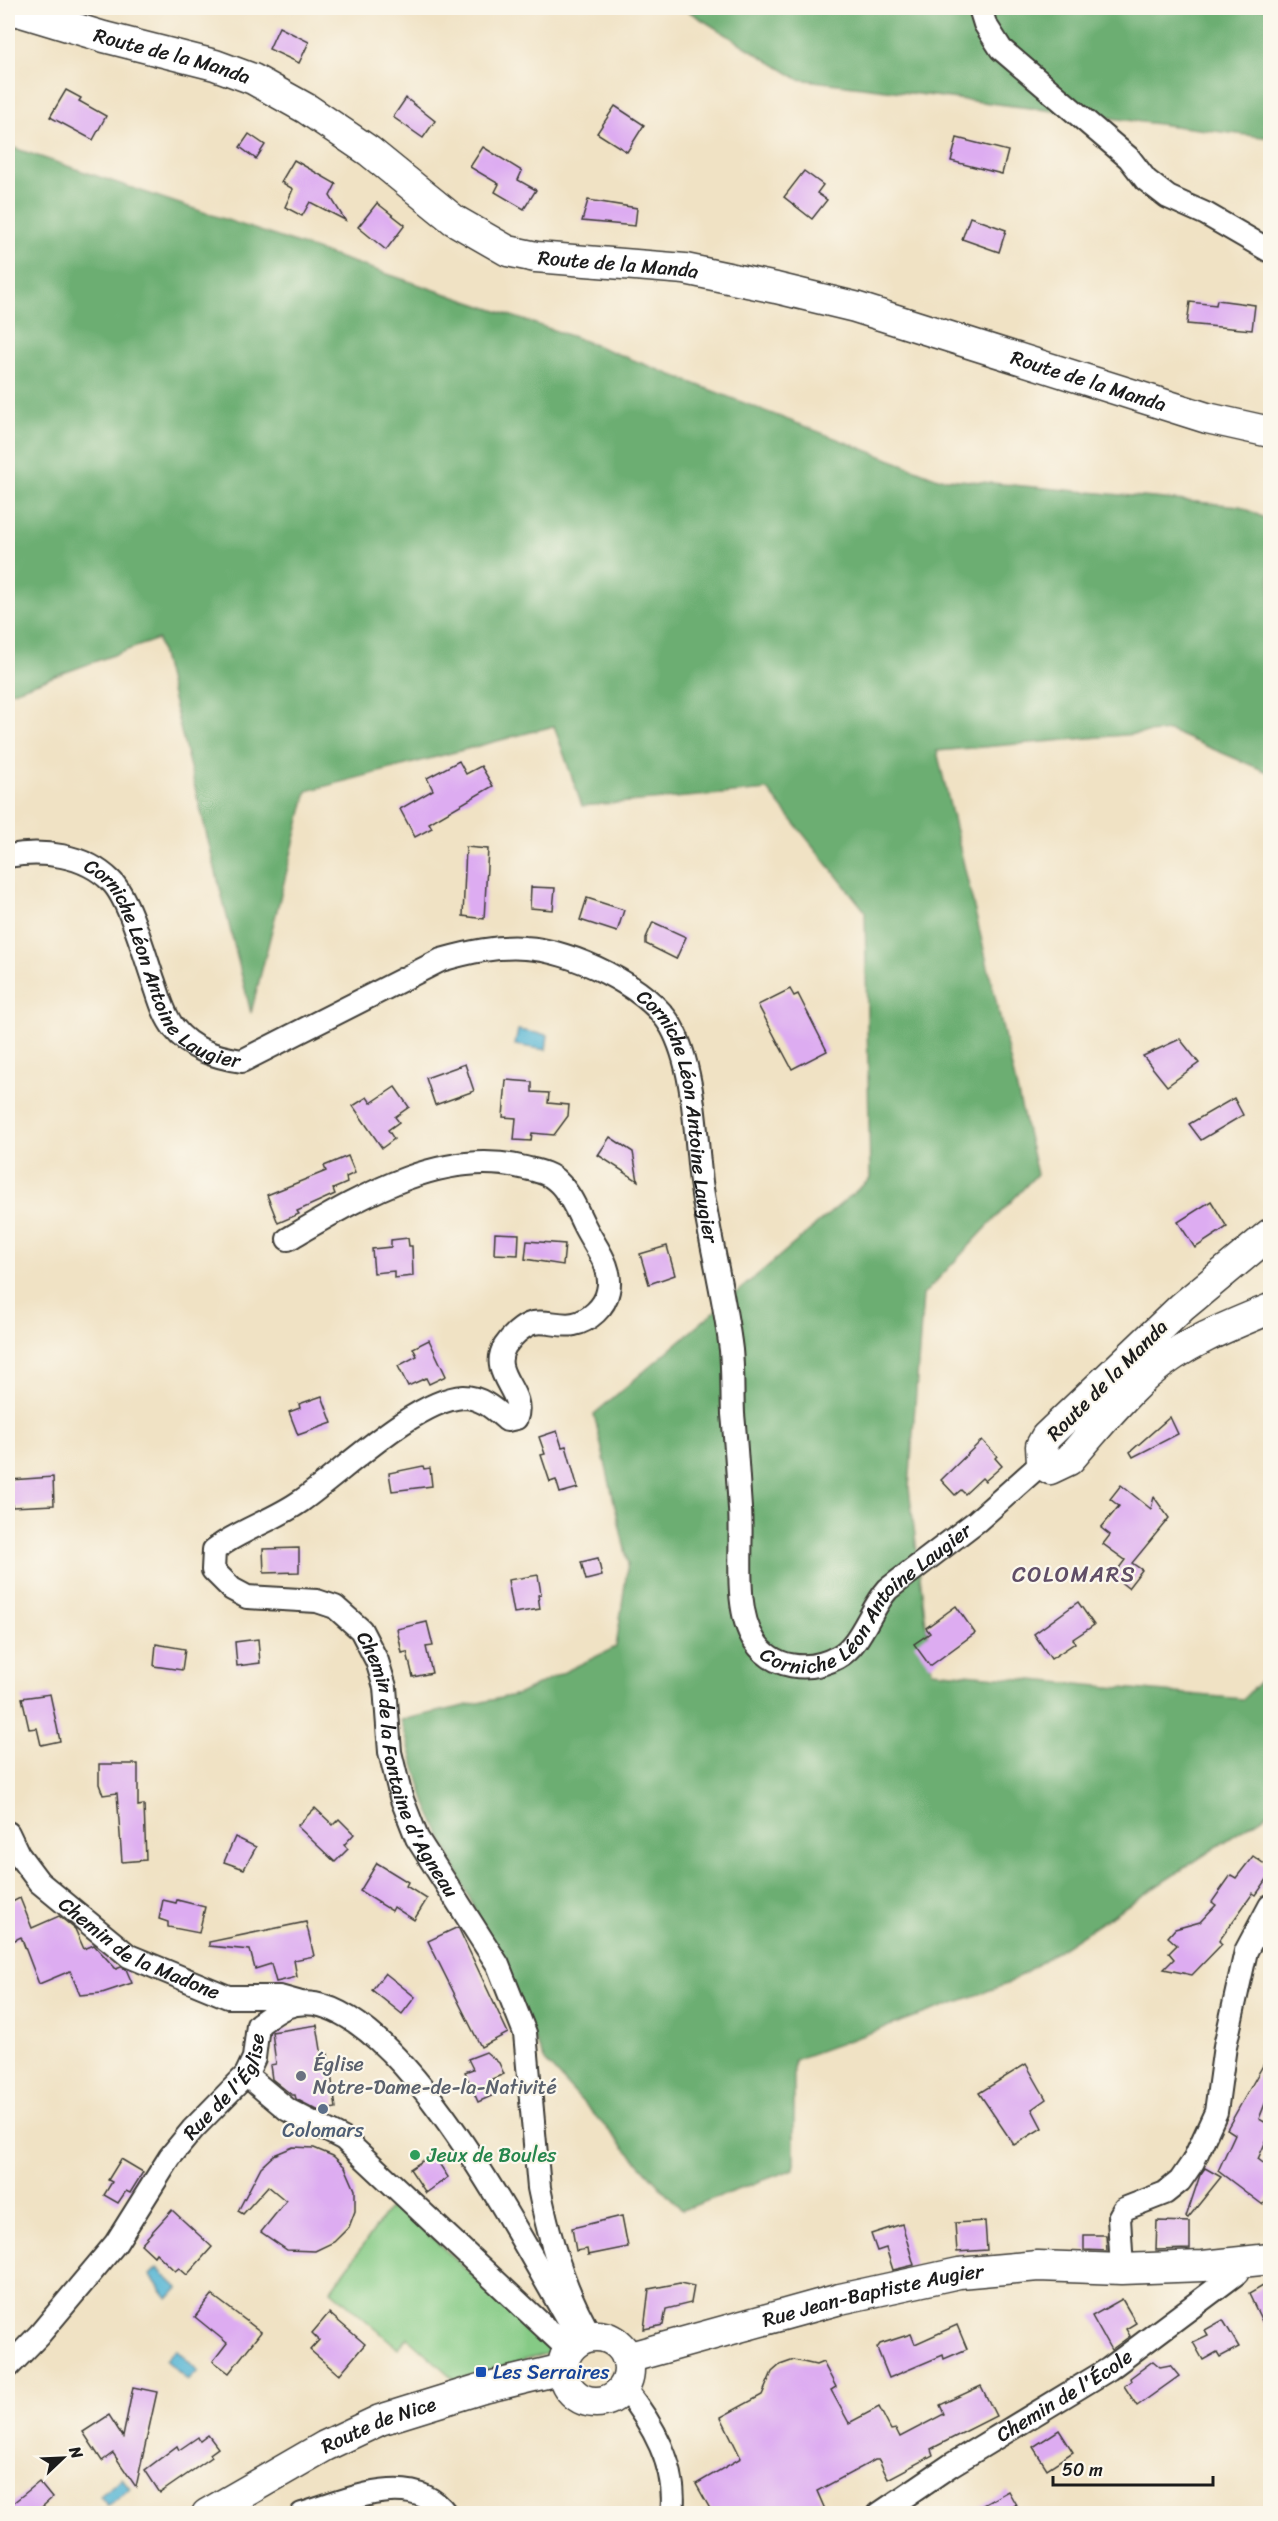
<svg xmlns="http://www.w3.org/2000/svg" width="1278" height="2521" font-family="Sriracha,sans-serif">
<style>
.green{fill:#85ca85;stroke:#507350;stroke-width:1.5}
.forest{fill:#6cae72;stroke:#446547;stroke-width:1.5}
.water{fill:#55b5d4;stroke:#386878;stroke-width:1.5}
.building{fill:#ddacf1}
.lines{fill:none;stroke-linecap:round;stroke-linejoin:round}
.minor-casing{stroke:#3c3a35;stroke-width:26}
.major-casing{stroke:#3c3a35;stroke-width:33}
.minor{stroke:#fff;stroke-width:22}
.major{stroke:#fff;stroke-width:30}
.worship-dot{fill:#6b7280;stroke:#fbf7ec;stroke-width:2}
.service-dot{fill:#5c6f8a;stroke:#fbf7ec;stroke-width:2}
.leisure-dot{fill:#2e9e5b;stroke:#fbf7ec;stroke-width:2}
.transit-dot{fill:#1a4fb4;stroke:#fbf7ec;stroke-width:2}
.labels{text-anchor:middle;stroke-width:4.5;stroke-linejoin:round;paint-order:stroke}
.street-label{font-size:20px;fill:#1c1c1c;stroke:#fbf7ec}
.worship-label{font-size:20px;fill:#5b616d;stroke:#fbf7ec;text-anchor:start}
.service-label{font-size:20px;fill:#4e5e75;stroke:#fbf7ec}
.leisure-label{font-size:20px;fill:#27864d;stroke:#fbf7ec;text-anchor:start}
.transit-label{font-size:20px;fill:#164399;stroke:#fbf7ec;text-anchor:start}
.quarter-label{font-size:22px;letter-spacing:1.5px;fill:#604e67;stroke:#fbf7ec}
</style>
<rect width="100%" height="100%" fill="#fbf7ec"/>
<filter id="ink" filterUnits="userSpaceOnUse"><feTurbulence type="fractalNoise" baseFrequency=".0167" numOctaves="2"/><feDisplacementMap in="SourceGraphic" scale="12" xChannelSelector="R" yChannelSelector="G"/><feConvolveMatrix kernelMatrix="1 2 1 2 8 2 1 2 1" color-interpolation-filters="sRGB"/></filter>
<filter id="wash" filterUnits="userSpaceOnUse"><feTurbulence type="fractalNoise" baseFrequency=".008" numOctaves="4" result="noise"/><feDisplacementMap in="SourceGraphic" scale="24" xChannelSelector="R" yChannelSelector="G"/><feGaussianBlur stdDeviation="1.35" result="paint"/><feColorMatrix in="noise" values="0 0 0 0 0 0 0 0 0 0 0 0 0 0 0 0 0 1.4 0 .05"/><feComposite in="paint" operator="in"/></filter>
<g filter="url(#wash)">
<rect width="100%" height="100%" fill="#f0e2c4"/>
<path class="green" d="M394 2202 550 2348 549 2353 455 2380 408 2338 398 2348 331 2290Z"/>
<g class="forest">
<path d="M683 8H1270V138L798 79Z"/>
<path d="M8 146 574 337 938 478 1240 506 1270 521V773L1170 731 937 751 1037 1174 923 1295 909 1488 932 1671 1243 1699 1270 1671V1812L1007 1984 794 2060V2169L682 2210 545 2061 426 1804 401 1720 519 1694 616 1647 628 1563 594 1414 870 1179 865 911 768 790 582 806 554 726 307 791 251 1013 158 639 8 693Z"/>
</g>
<g class="water">
<path d="M518 1030 548 1035 546 1050 515 1045Z"/>
<path d="M157 2268 178 2288 168 2299 150 2275Z"/>
<path d="M176 2349 198 2371 188 2381 166 2360Z"/>
<path d="M122 2478 130 2488 108 2506 100 2496Z"/>
</g>
<g id="blocks">
<g class="building">
<path d="M279 27 309 42 299 63 269 49Z"/>
<path d="M66 90 81 98 79 101 106 116 93 140 50 117Z"/>
<path d="M406 98 435 121 423 138 393 117Z"/>
<path d="M615 106 644 125 627 152 597 133Z"/>
<path d="M249 134 265 145 256 159 240 147Z"/>
<path d="M957 138 1008 151 1002 174 951 161Z"/>
<path d="M483 147 522 171 518 180 536 190 524 209 495 192 499 184 470 167Z"/>
<path d="M294 160 336 184 330 196 345 220 310 202 302 216 285 207 293 189 281 182Z"/>
<path d="M804 171 823 185 817 193 827 200 812 219 784 197Z"/>
<path d="M588 200 637 208 635 226 582 221Z"/>
<path d="M377 203 405 225 386 250 358 227Z"/>
<path d="M970 217 1006 230 999 252 962 239Z"/>
<path d="M1217 300 1255 305 1252 330 1187 324 1190 302 1216 305Z"/>
<path d="M459 761 466 774 481 766 493 786 429 823 432 828 415 837 400 809 433 790 427 778Z"/>
<path d="M466 847 488 849 484 919 463 916Z"/>
<path d="M531 887 555 888 553 910 530 908Z"/>
<path d="M587 898 624 910 617 932 580 920Z"/>
<path d="M653 922 686 937 676 959 646 944V938Z"/>
<path d="M790 989 794 996 798 994 827 1051 792 1069 758 1005Z"/>
<path d="M1180 1039 1199 1063 1167 1086 1143 1056Z"/>
<path d="M465 1064 474 1091 435 1105 426 1078Z"/>
<path d="M506 1080 532 1082V1092L549 1093 548 1103 569 1105 568 1116 554 1135 532 1133 531 1141 514 1140 516 1118 503 1117Z"/>
<path d="M395 1087 409 1107 395 1117 399 1122 388 1130 394 1139 382 1148 353 1106 367 1097 371 1103Z"/>
<path d="M1234 1098 1243 1115 1201 1140 1189 1124Z"/>
<path d="M610 1137 633 1152 638 1181 598 1155Z"/>
<path d="M348 1156 355 1173 346 1177 347 1183 333 1189 335 1194 297 1211 299 1214 278 1223 267 1195 326 1171 324 1166Z"/>
<path d="M1211 1201 1227 1227 1195 1248 1178 1222Z"/>
<path d="M495 1233 519 1234 518 1255 494 1254Z"/>
<path d="M408 1238 409 1246H412L413 1276 394 1278V1271L374 1273 372 1249 391 1247V1240Z"/>
<path d="M527 1241 565 1244 563 1265 525 1259Z"/>
<path d="M667 1246 675 1275 649 1284 640 1254Z"/>
<path d="M429 1340 446 1376 429 1384 426 1378 408 1386 398 1366 417 1356 413 1348Z"/>
<path d="M322 1396 332 1423 298 1435 289 1412 300 1408 299 1404Z"/>
<path d="M1170 1417 1178 1434 1133 1457 1130 1452Z"/>
<path d="M557 1431 562 1447 566 1446 578 1488 560 1493 556 1480 550 1482 541 1455 545 1454 539 1437Z"/>
<path d="M982 1440 997 1456 995 1458 1002 1466 985 1481 982 1478 965 1494 961 1490 955 1495 941 1480Z"/>
<path d="M423 1466 424 1469 430 1468 432 1486 392 1491 389 1473Z"/>
<path d="M53 1477 54 1505 12 1507 10 1480Z"/>
<path d="M1121 1485 1151 1509 1154 1497 1169 1518 1132 1563 1142 1570 1128 1588 1113 1576 1125 1560 1103 1544 1110 1535 1101 1528 1119 1506 1110 1499Z"/>
<path d="M299 1548V1572L264 1573 263 1549Z"/>
<path d="M598 1558 602 1576 586 1580 581 1562Z"/>
<path d="M538 1575 541 1594 538 1595 540 1609 514 1613 508 1580Z"/>
<path d="M1078 1602 1094 1625 1073 1639 1075 1643 1051 1659 1034 1634Z"/>
<path d="M956 1606 975 1633 930 1666 914 1644 930 1633 926 1628Z"/>
<path d="M427 1622 433 1646 426 1647 432 1673 413 1677 407 1652 402 1653 397 1629Z"/>
<path d="M258 1639 260 1663 237 1666 235 1642Z"/>
<path d="M156 1644 185 1649 182 1670 154 1666Z"/>
<path d="M50 1694 60 1741 41 1745 37 1728 29 1729 22 1698Z"/>
<path d="M99 1764H138V1806L144 1805 146 1860 122 1862 117 1793 103 1795 99 1784Z"/>
<path d="M315 1808 333 1825 339 1819 354 1834 344 1845 348 1849 335 1862 297 1826Z"/>
<path d="M235 1837 256 1847 244 1869 224 1862Z"/>
<path d="M1253 1856 1270 1868V1875L1256 1895 1253 1893 1219 1941 1222 1944 1192 1975 1164 1969 1174 1959 1169 1953 1177 1945 1168 1937 1175 1929 1200 1922 1216 1905 1212 1902 1231 1875 1236 1878Z"/>
<path d="M377 1863 408 1882 406 1886 427 1899 414 1920 394 1907 392 1911 360 1891Z"/>
<path d="M20 1898 32 1928 59 1916 75 1929 84 1949 94 1945 116 1969 121 1967 126 1969 132 1983 102 1993 80 1995 70 1971 39 1984 21 1937 13 1941 8 1928V1904Z"/>
<path d="M163 1900 176 1903 177 1900 205 1907 199 1933 168 1927V1922L159 1919Z"/>
<path d="M306 1922 314 1956 294 1960 297 1977 276 1982 271 1964 255 1969 250 1950 209 1946V1942Z"/>
<path d="M458 1927 508 2033 481 2047 428 1941Z"/>
<path d="M385 1973 415 1997 402 2014 372 1990Z"/>
<path d="M317 2025 322 2056 328 2054 336 2108 319 2111 296 2099 295 2095H292L272 2079 270 2065 276 2064 272 2032Z"/>
<path d="M486 2052 499 2063 504 2074 492 2079 498 2093 478 2102 465 2072 473 2069 468 2059Z"/>
<path d="M1270 2053V2091L1259 2119 1270 2125V2132L1258 2159 1270 2168V2195L1263 2205 1218 2171 1235 2134 1227 2129Z"/>
<path d="M1026 2064 1046 2099 1032 2109 1042 2128 1014 2145 979 2093Z"/>
<path d="M293 2147 314 2148 333 2156 345 2167 355 2190V2211L349 2227 334 2242 315 2251 287 2250 261 2232 286 2201 268 2186 243 2214 238 2211 261 2167 274 2155Z"/>
<path d="M433 2154 448 2177 426 2193 410 2169Z"/>
<path d="M121 2159 143 2172 130 2193 126 2191 118 2203 104 2195 112 2182 108 2180Z"/>
<path d="M1205 2168 1221 2177 1188 2218 1186 2217 1200 2175Z"/>
<path d="M172 2210 212 2247 187 2275 179 2268 175 2271 156 2253 154 2256 141 2244Z"/>
<path d="M622 2216 628 2247 588 2255 587 2249 576 2251 572 2228Z"/>
<path d="M985 2221 987 2250 957 2252 955 2223Z"/>
<path d="M1157 2221 1190 2222V2249L1156 2250Z"/>
<path d="M902 2224 914 2265 893 2270 886 2248 877 2251 871 2234Z"/>
<path d="M1084 2235H1106L1107 2251 1084 2250Z"/>
<path d="M1270 2282V2338L1249 2294Z"/>
<path d="M680 2283 694 2286 691 2303 666 2309 663 2325 644 2329 649 2289Z"/>
<path d="M212 2295 261 2332 229 2373 213 2361 227 2343 195 2317Z"/>
<path d="M1122 2299 1136 2323 1126 2329 1130 2336 1111 2350 1092 2316Z"/>
<path d="M329 2313 365 2344 339 2375 310 2350 319 2340 312 2333Z"/>
<path d="M1223 2320 1239 2347 1220 2357 1217 2352 1203 2360 1193 2342 1208 2335 1205 2330Z"/>
<path d="M957 2325 967 2349 944 2359 943 2355 889 2378 877 2348 880 2344 911 2334 915 2344Z"/>
<path d="M794 2360 816 2365 823 2362 836 2387 831 2390 849 2423 879 2407 891 2430 896 2429 900 2437 944 2414 940 2405 981 2386 996 2416 931 2449 933 2455 888 2479 879 2460H875L817 2491 827 2514H713L696 2484 741 2458 721 2417 762 2395 772 2372 780 2365Z"/>
<path d="M1153 2361 1160 2367 1170 2365 1179 2376 1137 2406 1124 2386 1131 2381 1130 2378Z"/>
<path d="M133 2387 157 2392 136 2487 113 2453 102 2461 83 2432 109 2415 123 2437Z"/>
<path d="M1059 2430 1073 2452 1047 2469 1033 2447Z"/>
<path d="M208 2435 218 2448 210 2454 212 2457 160 2493 145 2470 177 2446 179 2450 198 2437 200 2441Z"/>
<path d="M39 2482 52 2498 34 2514H8V2507Z"/>
<path d="M1008 2491 1016 2505 1002 2514H967Z"/>
</g>
</g>
</g>
<g filter="url(#ink)">
<use href="#blocks" fill-opacity="0" stroke="#3c3a35" stroke-width="1.5"/>
<g class="lines">
<defs>
<g id="minor">
<path d="M980 8 985 24 1001 49 1129 158 1146 180 1168 197 1206 214 1270 251"/>
<path id="s1" d="M8 856C42 850 84 854 111 881 129 898 145 957 154 982 159 996 164 1016 174 1028 191 1050 216 1057 242 1061L441 960C469 952 496 946 525 948 571 950 647 986 671 1026 695 1069 695 1134 701 1182 709 1238 724 1293 731 1350 733 1371 732 1392 733 1414 736 1445 738 1477 740 1509 743 1547 733 1608 754 1640 772 1669 809 1673 838 1657 861 1645 870 1609 888 1589L977 1521 1042 1463"/>
<path id="s2" d="M288 1239C357 1199 442 1146 525 1168 537 1171 550 1173 558 1182 570 1193 577 1211 584 1225 594 1246 614 1267 608 1291 605 1307 589 1321 574 1324 561 1327 546 1320 533 1323 522 1326 511 1337 505 1346 488 1374 526 1392 516 1418L507 1420C494 1409 481 1397 463 1397 415 1400 340 1474 301 1501 277 1518 249 1527 224 1543L214 1550 213 1570 232 1589 247 1597 317 1601 335 1607 361 1630 377 1661 385 1687 390 1752 401 1797 417 1838 498 1965 525 2033 539 2188C549 2238 565 2293 591 2336"/>
<path id="s3" d="M8 1833 18 1854 39 1882 129 1956 228 1997H280L298 2002"/>
<path d="M246 2075 288 2110 344 2139 569 2350"/>
<path d="M1122 2269 1119 2218 1124 2209 1165 2193 1180 2181 1193 2162 1216 2112 1225 2046 1246 1951 1270 1906"/>
<path id="s4" d="M8 2367 39 2335 116 2243 170 2157 193 2129 246 2075 254 2058 258 2025C277 2011 290 2000 315 2004 413 2022 527 2252 576 2334"/>
<path d="M624 2388C652 2423 678 2466 672 2514"/>
<path d="M302 2514C346 2501 413 2469 446 2514"/>
<path id="s5" d="M879 2514 951 2465 1109 2369 1237 2273 1240 2263"/>
</g>
<g id="major">
<path id="s6" d="M8 8 104 37 215 65 253 79 307 109 369 151 454 220 508 251 536 257 685 269 776 288 855 307 1207 418 1270 432"/>
<path d="M1270 1234 1182 1307 1046 1437 1041 1446 1042 1463 1050 1469 1069 1460C1094 1431 1119 1400 1148 1374 1183 1344 1228 1326 1270 1309"/>
<circle cx="596" cy="2369" r="33"/>
<path id="s7" d="M627 2358 840 2299 959 2273 1038 2266 1122 2269 1203 2266 1270 2259"/>
<path id="s8" d="M207 2514 325 2446 380 2420 480 2389 563 2369"/>
</g>
</defs>
<use href="#minor" class="minor-casing"/>
<use href="#major" class="major-casing"/>
<use href="#minor" class="minor"/>
<use href="#major" class="major"/>
</g>
</g>
<circle class="worship-dot" cx="301" cy="2076" r="6"/>
<circle class="service-dot" cx="323" cy="2109" r="6"/>
<circle class="leisure-dot" cx="415" cy="2155" r="6"/>
<rect class="transit-dot" x="475" y="2366" width="12" height="12" rx="3"/>
<g class="labels">
<g class="street-label">
<text dy="7" stroke="none"><textPath href="#s6" startOffset="171">Route de la Manda</textPath></text>
<text dy="7" stroke="none"><textPath href="#s6" startOffset="675">Route de la Manda</textPath></text>
<text dy="7" stroke="none"><textPath href="#s6" startOffset="1161">Route de la Manda</textPath></text>
<text dy="7" stroke="none"><textPath href="#s1" startOffset="213">Corniche Léon Antoine Laugier</textPath></text>
<text dy="7" stroke="none"><textPath href="#s1" startOffset="915">Corniche Léon Antoine Laugier</textPath></text>
<text transform="translate(1107 1380) rotate(-45)" y="7">Route de la Manda</text>
<text dy="7" stroke="none"><textPath href="#s1" startOffset="1598">Corniche Léon Antoine Laugier</textPath></text>
<text dy="7" stroke="none"><textPath href="#s2" startOffset="1304">Chemin de la Fontaine d'Agneau</textPath></text>
<text dy="7" stroke="none"><textPath href="#s3" startOffset="180">Chemin de la Madone</textPath></text>
<text dy="7" stroke="none"><textPath href="#s4" startOffset="357">Rue de l'Église</textPath></text>
<text dy="7" stroke="none"><textPath href="#s7" startOffset="254">Rue Jean-Baptiste Augier</textPath></text>
<text dy="7" stroke="none"><textPath href="#s5" startOffset="220">Chemin de l'École</textPath></text>
<text dy="7" stroke="none"><textPath href="#s8" startOffset="194">Route de Nice</textPath></text>
</g>
<g class="worship-label">
<text x="313" y="2071">Église<tspan x="313" dy="23">Notre-Dame-de-la-Nativité</tspan></text>
</g>
<g class="service-label">
<text x="323" y="2137">Colomars</text>
</g>
<g class="leisure-label">
<text x="427" y="2162">Jeux de Boules</text>
</g>
<g class="transit-label">
<text x="493" y="2379">Les Serraires</text>
</g>
<g class="quarter-label">
<text x="1074" y="1582">COLOMARS</text>
</g>
</g>
<rect width="1278" height="2521" fill="none" stroke="#fbf7ec" stroke-width="30"/>
<g transform="translate(63 2458) rotate(67)" stroke="#fbf7ec" stroke-width="4.5" paint-order="stroke">
<path d="M0-4.5L10 22L0 15L-10 22Z" fill="#1c1c1c"/>
<text y="-9" font-size="16" font-weight="bold" text-anchor="middle" fill="#1c1c1c">N</text>
</g>
<path d="M1053 2476v9h160v-9" fill="none" stroke="#1c1c1c" stroke-width="3"/>
<text x="1062" y="2476" font-size="18" fill="#1c1c1c" stroke="#fbf7ec" stroke-width="4.5" paint-order="stroke">50 m</text>
</svg>
